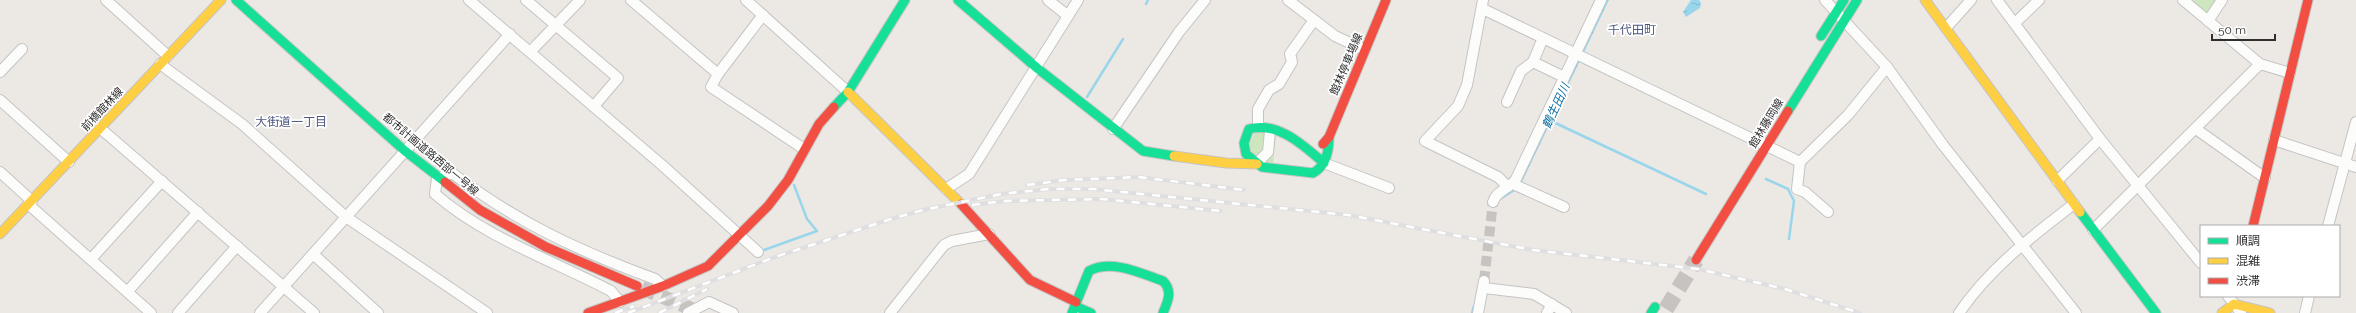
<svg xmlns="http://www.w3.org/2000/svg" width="2356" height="313" font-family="Raleway,'Noto Sans JP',sans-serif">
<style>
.green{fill:#cee6be}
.water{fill:url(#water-ripples)}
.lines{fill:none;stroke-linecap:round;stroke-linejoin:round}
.stream{stroke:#99d6ec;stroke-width:2.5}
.street-tunnel{stroke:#c6c3c0;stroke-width:10;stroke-dasharray:10 5;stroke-linecap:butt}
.secondary-tunnel{stroke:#c6c3c0;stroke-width:14;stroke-dasharray:14 7;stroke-linecap:butt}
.primary-tunnel{stroke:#c6c3c0;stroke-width:16;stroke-dasharray:16 8;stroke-linecap:butt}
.street-casing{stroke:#c5c4c5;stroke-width:12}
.fast-casing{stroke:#c5c4c5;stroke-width:11}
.slow-casing{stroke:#c5c4c5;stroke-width:11}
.jam-casing{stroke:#c5c4c5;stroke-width:11}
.street{stroke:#fcfcfb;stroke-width:10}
.fast{stroke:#16e098;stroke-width:9}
.slow{stroke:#ffcf43;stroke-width:9}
.jam{stroke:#f24e42;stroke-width:9}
.rail-casing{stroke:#dfdfe1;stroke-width:4}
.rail{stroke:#fff;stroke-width:2.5;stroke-dasharray:8;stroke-linecap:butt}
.labels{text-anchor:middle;stroke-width:3.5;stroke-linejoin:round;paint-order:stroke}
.street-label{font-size:11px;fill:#2e2e2e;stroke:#fff}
.neighbourhood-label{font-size:12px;fill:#4d5680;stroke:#fff}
.water-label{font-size:12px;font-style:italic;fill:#0d6fa3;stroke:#fff}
</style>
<defs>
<pattern id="water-ripples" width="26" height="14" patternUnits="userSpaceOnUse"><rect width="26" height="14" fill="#99d6ec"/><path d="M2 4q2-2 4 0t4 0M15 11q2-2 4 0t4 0" fill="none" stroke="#84b8cb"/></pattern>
</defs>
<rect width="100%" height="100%" fill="#ece8e4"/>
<g class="green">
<path d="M2187 0H2218L2208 16Z"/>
<path d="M1261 131 1276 136 1273 164 1254 158 1249 144 1255 133Z"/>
</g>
<g class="water">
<path d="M1604 0H1609L1521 184 1515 191 1499 201 1496 199 1509 189Z"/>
<path d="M1691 0H1699L1701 3 1700 8 1686 17 1683 12Z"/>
</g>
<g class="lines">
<g class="stream">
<path d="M1146 4 1148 0"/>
<path d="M1087 97 1123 39"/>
<path d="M1549 120 1706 194"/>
<path d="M1766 179 1788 189 1794 201 1789 239"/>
<path d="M764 250 817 231 807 219 794 185"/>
<path d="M1472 313 1474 306"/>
</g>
<path class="street-tunnel" d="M1484 281 1493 202"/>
<path class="secondary-tunnel" d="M642 288 701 313"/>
<path class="primary-tunnel" d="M1666 309 1696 260"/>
<defs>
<g id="street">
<path d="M106 0 168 56"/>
<path d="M469 0 662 165 758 252"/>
<path d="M526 0 618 78 594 106"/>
<path d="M631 0 718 74 763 15"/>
<path d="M746 0 848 92"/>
<path d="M1048 0 1068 16"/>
<path d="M1288 0 1335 36 1365 50"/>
<path d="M1483 0 1467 85 1458 106 1425 141 1498 177 1508 187"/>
<path d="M1825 0 1887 67 1943 145 2076 313"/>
<path d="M1997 0 2100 139 2201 263"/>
<path d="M2183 0 2260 64 2290 73"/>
<path d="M1483 9 1800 162"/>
<path d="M2208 21 2222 0"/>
<path d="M2015 23 2039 0"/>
<path d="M1946 28 1971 0"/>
<path d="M530 52 580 0"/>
<path d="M1533 62 1564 77"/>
<path d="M160 64 242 124 346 217 487 313"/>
<path d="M0 72 22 49"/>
<path d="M718 74 711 87 804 149"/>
<path d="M0 100 69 162"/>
<path d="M1507 102 1521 71 1533 62 1543 38"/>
<path d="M1258 126V109L1269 90 1279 84 1292 62 1290 54 1314 20"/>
<path d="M100 128 314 313"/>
<path d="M1113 129 1179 32 1205 0"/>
<path d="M2196 129 2265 178"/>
<path d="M2274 140 2356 167"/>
<path d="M1259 161 1268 152 1270 131"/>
<path d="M1324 163 1389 188"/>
<path d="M0 172 32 201"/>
<path d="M2057 181 2100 139"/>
<path d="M1513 184 1564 207"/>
<path d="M946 189 969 174 1078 0"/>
<path d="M1493 202C1496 191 1509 189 1516 179L1601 0"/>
<path d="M28 204 151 313"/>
<path d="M1828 212 1805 192 1797 189 1800 162 1848 115 1887 67"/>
<path d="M2328 226 2356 122"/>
<path d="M2093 230 2260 64"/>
<path d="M313 254 378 313"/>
<path d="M91 259 162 181"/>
<path d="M1484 288 1534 294 1566 313"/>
<path d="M128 291 198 212"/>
<path d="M2228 296 2241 313"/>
<path d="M620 302 611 291C552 260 486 238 435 194L437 178 452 173C518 223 579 251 655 279L663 286"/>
<path d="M178 313 237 246"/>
<path d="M260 313 510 34"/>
<path d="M688 313 709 302 733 313"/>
<path d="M890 313 944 245 952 241 989 234"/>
<path d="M1478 313 1484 281"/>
<path d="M1547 313 1552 304"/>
<path d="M1959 313C1990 268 2031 237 2074 204"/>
<path d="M2305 313 2309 296"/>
</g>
<g id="fast">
<path d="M236 0 405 151 445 182"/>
<path d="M958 0 1037 68 1143 151 1174 156"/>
<path d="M1821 36 1844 0"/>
<path d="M834 107 848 92 905 0"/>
<path d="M1788 111 1857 0"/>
<path d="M1324 163C1303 145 1278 121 1249 129L1244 143 1246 154 1262 167 1313 173C1326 166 1329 151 1329 137"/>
<path d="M2080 212 2156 313"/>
<path d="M1075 306 1091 313"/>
<path d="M1072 313 1089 271C1112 259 1140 273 1163 281 1173 291 1168 301 1163 313"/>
<path d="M1651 313 1655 307"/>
</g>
<g id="slow">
<path d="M1925 0 2080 212"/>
<path d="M848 92 961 204"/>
<path d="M1174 156 1226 163 1257 164"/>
<path d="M0 234 221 0"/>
<path d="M2222 313 2234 304 2270 313"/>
</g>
<g id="jam">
<path d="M1323 144 1329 137 1386 0"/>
<path d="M445 182 480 210 546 247 637 286"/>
<path d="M961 204 1030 280 1076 302"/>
<path d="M2253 226 2308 0"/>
<path d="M1696 260 1788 111"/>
<path d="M588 313 663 286 708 266 768 206 788 180 819 124 834 107"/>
</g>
</defs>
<use href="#street" class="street-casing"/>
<use href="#fast" class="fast-casing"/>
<use href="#slow" class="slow-casing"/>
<use href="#jam" class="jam-casing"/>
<use href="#street" class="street"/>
<use href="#fast" class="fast"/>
<use href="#slow" class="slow"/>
<use href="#jam" class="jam"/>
<defs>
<g id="rail">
<path d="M1027 185 1065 180 1139 177 1244 190"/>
<path d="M972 205 1005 201 1102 199 1221 211"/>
<path d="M615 313 634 306"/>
<path d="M628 313 775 257 891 219 923 210 1001 194 1049 189H1093L1348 215 1533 250 1698 269 1785 289 1860 313"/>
<path d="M659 313 707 289"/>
</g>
</defs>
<use href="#rail" class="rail-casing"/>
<use href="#rail" class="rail"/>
</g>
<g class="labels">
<g class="street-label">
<text transform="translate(1346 64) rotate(-67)" y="4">館林停車場線</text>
<text transform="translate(102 109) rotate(-47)" y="4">前橋館林線</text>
<text transform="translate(1766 123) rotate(-59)" y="4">館林藤岡線</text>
<text transform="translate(431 154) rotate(40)" y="4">都市計画道路西部一号線</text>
</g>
<g class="neighbourhood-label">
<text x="1632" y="34">千代田町</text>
<text x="291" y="126">大街道一丁目</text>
</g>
<g class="water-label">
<text transform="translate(1556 106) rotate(-65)" y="4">鶴生田川</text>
</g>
</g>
<rect x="2200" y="225" width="140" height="72" fill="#ffffff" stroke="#ababab"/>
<rect x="2208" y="238" width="20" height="6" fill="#16e098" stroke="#ababab"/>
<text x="2236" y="245" font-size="12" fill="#2e2e2e">順調</text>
<rect x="2208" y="258" width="20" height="6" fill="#ffcf43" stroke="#ababab"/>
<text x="2236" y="265" font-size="12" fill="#2e2e2e">混雑</text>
<rect x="2208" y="278" width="20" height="6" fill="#f24e42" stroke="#ababab"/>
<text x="2236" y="285" font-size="12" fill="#2e2e2e">渋滞</text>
<path d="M2212 34v6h63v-6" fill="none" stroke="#2e2e2e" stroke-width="2"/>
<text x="2218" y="34" font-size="12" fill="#2e2e2e" stroke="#ffffff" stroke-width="3" paint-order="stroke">50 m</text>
</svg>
